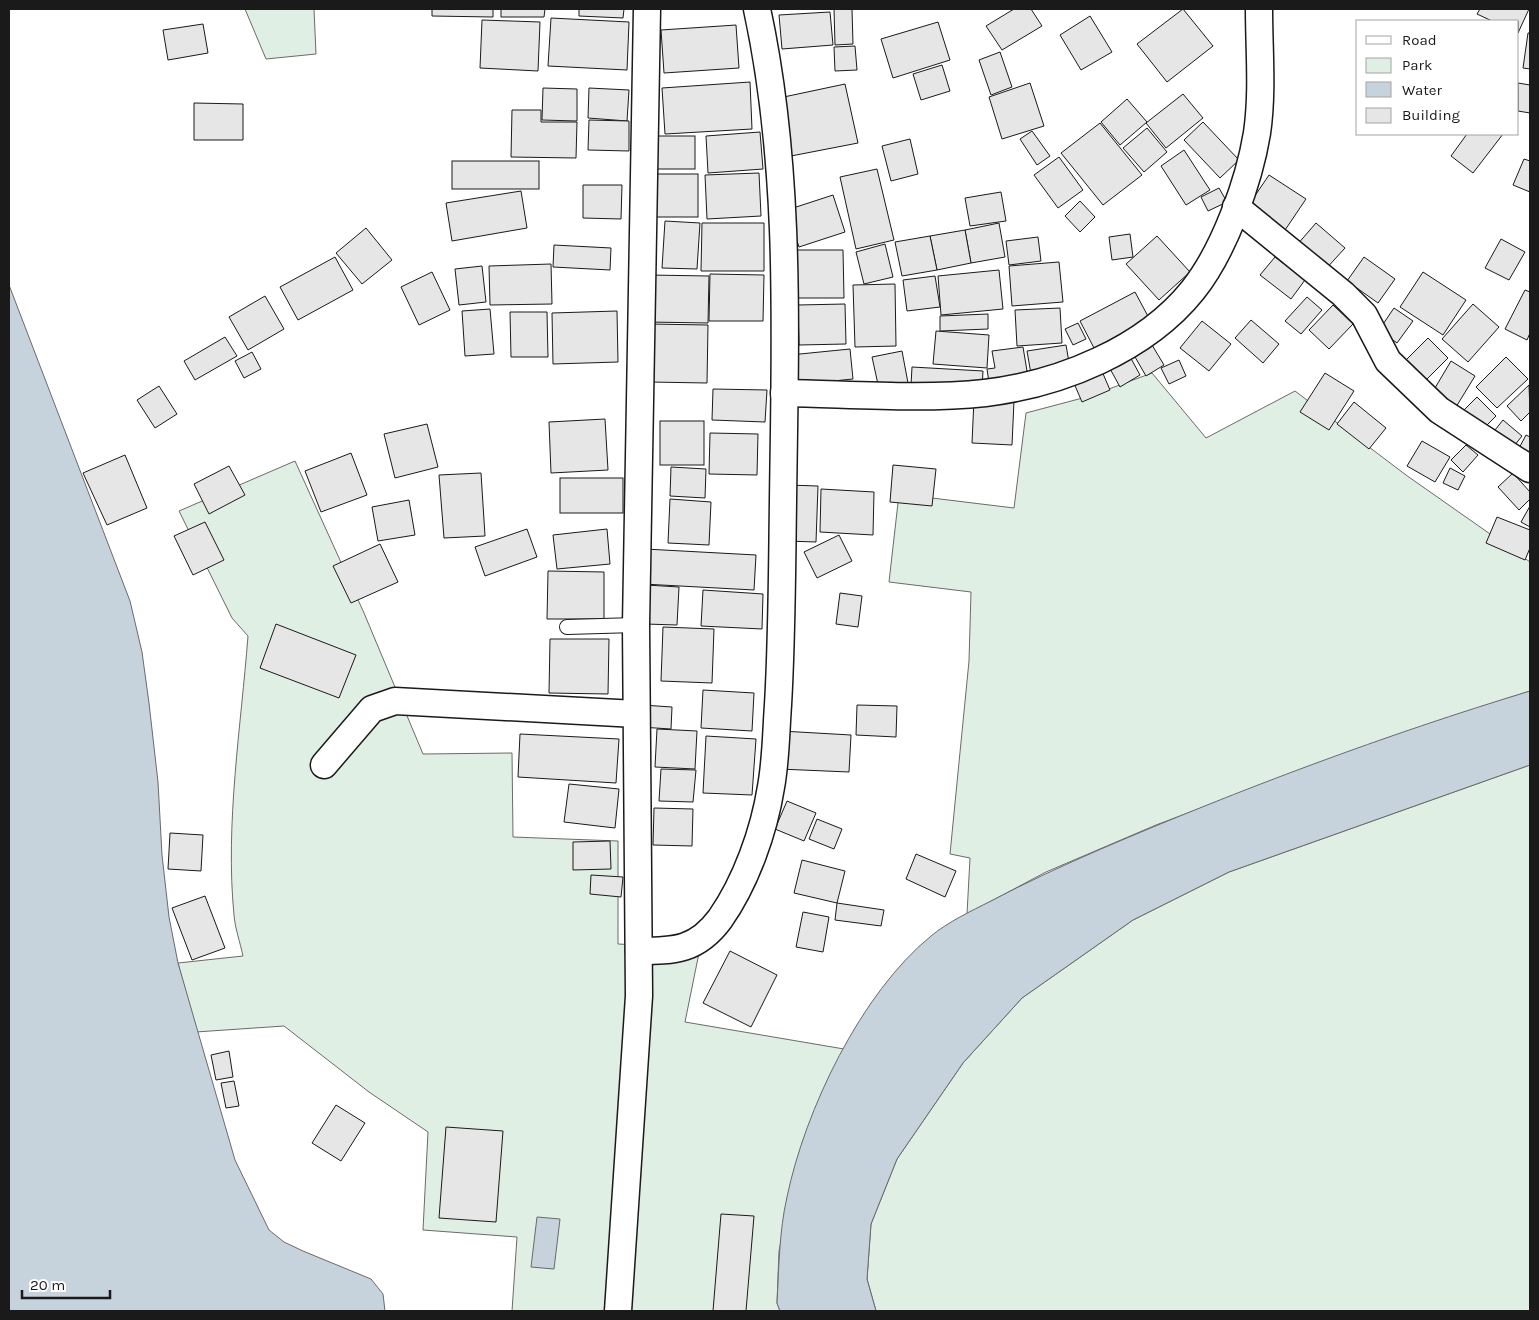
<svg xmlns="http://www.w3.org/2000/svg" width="1539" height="1320" font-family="Karla,sans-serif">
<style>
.green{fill:#e0efe3;stroke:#6a6a6a}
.water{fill:#c6d2dc;stroke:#6a6a6a}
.building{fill:#e6e6e6;stroke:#1a1a1a}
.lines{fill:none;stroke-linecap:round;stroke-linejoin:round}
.lane-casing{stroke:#1a1a1a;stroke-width:16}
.street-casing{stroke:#1a1a1a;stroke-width:29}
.lane{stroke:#fff;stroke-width:14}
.street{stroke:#fff;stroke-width:26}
</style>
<rect width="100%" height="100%" fill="#fff"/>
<g class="green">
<path d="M245 9H314L316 54 266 59Z"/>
<path d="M1152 373 1206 438 1295 391 1406 475 1530 562V691L1391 737 1156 825 1046 872 967 914 970 858 950 854 969 661 971 592 889 582 899 494 1014 508 1026 413 1090 396Z"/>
<path d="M295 461 364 613 423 754 512 753 513 837 618 841V944L700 948 685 1022 844 1049 823 1091 802 1143 779 1251 777 1303 780 1311H512L517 1237 423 1230 428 1132 369 1092 284 1026 196 1032 178 963 243 956C240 942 235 928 234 915 225 824 241 727 248 636L232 618 179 511Z"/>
<path d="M1530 765V1311H876L867 1279 871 1224 897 1159 963 1063 1022 998 1133 920 1229 872Z"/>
</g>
<g class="water">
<path d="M9 285 130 601 142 652 149 703 158 782 162 855 169 917 178 963 235 1160 269 1230 284 1242 303 1251 371 1279 383 1294 385 1311H9Z"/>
<path d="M1530 691V765L1229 872 1133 920 1022 998 963 1063 897 1159 871 1224 867 1279 876 1311H780L777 1303C779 1268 779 1232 787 1197 805 1110 861 993 931 936 948 922 971 911 991 901 1027 882 1064 865 1101 849 1241 789 1385 735 1530 691Z"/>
<path d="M537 1217 560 1219 554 1269 531 1267Z"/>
</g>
<g class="building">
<path d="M432 9H493V17L432 16Z"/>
<path d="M501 9H545L544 17H501Z"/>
<path d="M579 9H624L623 18 579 16Z"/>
<path d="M834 9H852L853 44 835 45Z"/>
<path d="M1014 9H1031L1042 26 1002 50 986 26Z"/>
<path d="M1183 9 1213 46 1167 82 1137 44Z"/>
<path d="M1480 9H1529L1518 33V21H1492L1477 14Z"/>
<path d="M830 12 833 45 782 49 779 15Z"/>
<path d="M1090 16 1112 52 1081 70 1060 35Z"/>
<path d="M551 18 629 22 627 70 548 66Z"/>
<path d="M482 20 540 22 538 71 480 68Z"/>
<path d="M938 22 950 60 893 78 881 39Z"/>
<path d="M203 24 208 53 168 60 163 30Z"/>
<path d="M736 25 739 68 664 73 661 30Z"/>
<path d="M1528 33H1530V69L1523 68Z"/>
<path d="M855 46 857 70 835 71 834 47Z"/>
<path d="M1000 52 1012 87 991 95 979 60Z"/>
<path d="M942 65 950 91 921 100 913 74Z"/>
<path d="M750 82 752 129 665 134 662 88Z"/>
<path d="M1030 83 1044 126 1002 139 989 97Z"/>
<path d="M1518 83 1530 85V113L1518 111Z"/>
<path d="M845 84 858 143 791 156 779 98Z"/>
<path d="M543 88 577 89V121L542 120Z"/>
<path d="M589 88 629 90 627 121 588 118Z"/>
<path d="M1183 94 1203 118 1166 148 1146 123Z"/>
<path d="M1127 99 1147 122 1120 145 1101 122Z"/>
<path d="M194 103 243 104V140H194Z"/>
<path d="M512 110H541V122H577L576 158 511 157Z"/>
<path d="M589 120 629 121V151L588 150Z"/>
<path d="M1203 122 1239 160 1220 178 1184 140Z"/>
<path d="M1100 123 1142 175 1103 205 1061 153Z"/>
<path d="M1147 128 1167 152 1144 172 1123 148Z"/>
<path d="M1032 131 1050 156 1037 165 1020 139Z"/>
<path d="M760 132 763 169 708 173 706 136Z"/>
<path d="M1467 134H1503L1473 173 1451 156Z"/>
<rect x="654" y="136" width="41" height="33"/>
<path d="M910 139 918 174 891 181 882 146Z"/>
<path d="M1184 150 1210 190 1186 205 1161 166Z"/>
<path d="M1059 157 1083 190 1058 208 1034 175Z"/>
<path d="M1524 159 1530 161V192L1513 185Z"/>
<rect x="452" y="161" width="87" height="28"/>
<path d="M877 169 894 240 856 249 840 177Z"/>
<path d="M759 173 761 216 707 219 705 175Z"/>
<rect x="653" y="174" width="45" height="43"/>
<path d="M1269 175 1306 199 1281 236 1244 212Z"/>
<path d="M583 185H622L621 219 583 218Z"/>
<path d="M1219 188 1227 202 1208 211 1201 197Z"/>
<path d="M521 191 527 228 452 241 446 203Z"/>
<path d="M1001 192 1006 221 970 226 965 198Z"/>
<path d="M833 195 845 232 799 247 787 210Z"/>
<path d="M1080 201 1095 217 1080 232 1065 216Z"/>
<path d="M665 221 700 223 697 269 662 268Z"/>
<path d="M702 223H764V271H701Z"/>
<path d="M999 223 1005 257 971 263 965 230Z"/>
<path d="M1316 223 1345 248 1324 271 1296 246Z"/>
<path d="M366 228 392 260 362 284 336 253Z"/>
<path d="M965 230 971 263 937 270 930 236Z"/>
<path d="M1130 234 1133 257 1112 260 1109 237Z"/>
<path d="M930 236 937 270 902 276 895 242Z"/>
<path d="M1157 236 1190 272 1159 300 1126 264Z"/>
<path d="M1038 237 1041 261 1009 265 1006 241Z"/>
<path d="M1501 239 1525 252 1509 280 1485 268Z"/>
<path d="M885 244 893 277 864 284 856 252Z"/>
<path d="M554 245 611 248 610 270 553 267Z"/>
<path d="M796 250H843L844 298H797Z"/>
<path d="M335 257 353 290 298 320 280 287Z"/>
<path d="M1275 257 1305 280 1291 299 1260 275Z"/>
<path d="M1364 257 1395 279 1378 303 1347 281Z"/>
<path d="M1059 262 1063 302 1012 306 1009 266Z"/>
<path d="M551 264 552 304 490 305 489 266Z"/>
<path d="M482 266 486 302 459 305 455 269Z"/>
<path d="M999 270 1003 309 941 315 938 276Z"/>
<path d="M432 272 450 310 419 325 401 287Z"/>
<path d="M1423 272 1466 300 1443 335 1400 307Z"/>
<path d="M710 274 764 275 763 321H709Z"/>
<path d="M649 275 709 276 708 323 647 322Z"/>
<path d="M935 276 940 307 907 311 903 280Z"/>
<path d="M895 284 896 346 855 347 853 285Z"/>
<path d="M1525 290 1530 292V333L1527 340 1505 329Z"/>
<path d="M1135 292 1150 320 1094 348 1080 321Z"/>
<path d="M265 296 284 329 248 350 229 317Z"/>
<path d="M1307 297 1322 310 1301 334 1285 321Z"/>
<path d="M845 304 846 344 799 345 798 305Z"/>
<path d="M1473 304 1499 327 1468 362 1442 339Z"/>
<path d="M1333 305 1353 324 1329 349 1309 330Z"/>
<path d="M1060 308 1062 343 1017 346 1015 310Z"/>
<path d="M1394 308 1413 321 1397 343 1379 330Z"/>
<path d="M490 309 494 354 465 356 462 311Z"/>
<path d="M617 311 618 362 553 364 552 313Z"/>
<path d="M510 312H547L548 357H511Z"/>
<path d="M988 314V329L940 331V316Z"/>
<path d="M1251 320 1279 344 1263 363 1235 338Z"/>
<path d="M1202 321 1231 344 1209 371 1180 348Z"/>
<path d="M1078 323 1086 339 1073 345 1065 329Z"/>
<path d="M650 324 708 325 707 383 649 382Z"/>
<path d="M936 331 989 335 987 368 933 364Z"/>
<path d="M225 337 237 356 195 380 184 361Z"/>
<path d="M1428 338 1448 358 1422 384 1402 364Z"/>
<path d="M1149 340 1164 365 1146 376 1131 350Z"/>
<path d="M1066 345 1070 368 1031 374 1027 351Z"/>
<path d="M1023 347 1028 377 989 383 987 369 995 368 992 351Z"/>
<path d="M850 349 853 379 793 385 790 355Z"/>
<path d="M902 351 908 383 879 389 872 357Z"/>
<path d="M252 352 261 369 244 378 235 361Z"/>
<path d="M1128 353 1140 375 1120 387 1108 365Z"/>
<path d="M1506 357 1528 379 1497 408 1476 387Z"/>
<path d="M1179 360 1186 376 1169 384 1161 368Z"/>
<path d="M1451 361 1475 376 1456 407 1432 393Z"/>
<path d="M912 367 983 371 982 389 911 385Z"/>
<path d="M1101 369 1110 390 1082 402 1073 381Z"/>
<path d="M1325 373 1354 391 1329 430 1300 412Z"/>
<path d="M1529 385 1530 412 1521 421 1507 406Z"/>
<path d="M159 386 177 414 155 428 137 400Z"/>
<path d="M713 389 767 390 765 422 712 420Z"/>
<path d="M1477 397 1496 416 1480 432 1461 413Z"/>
<path d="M974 399 1014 401 1012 445 972 443Z"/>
<path d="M1354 402 1386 428 1369 449 1337 424Z"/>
<path d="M605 419 608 470 551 473 549 422Z"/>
<path d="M1503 420 1522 436 1510 451 1491 435Z"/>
<rect x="660" y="421" width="44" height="44"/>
<path d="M427 424 438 467 395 478 384 434Z"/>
<path d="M710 433 758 434 757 475 709 474Z"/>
<path d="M1526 435 1530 437V460L1516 454Z"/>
<path d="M1422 441 1450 457 1435 482 1407 466Z"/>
<path d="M1466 445 1478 455 1463 472 1451 460Z"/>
<path d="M351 453 367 495 321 512 305 471Z"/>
<path d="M125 455 147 508 107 525 83 473Z"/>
<path d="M893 465 936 469 932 506 890 502Z"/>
<path d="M229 466 245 495 209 514 194 484Z"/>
<path d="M671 467 706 469 705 498 670 496Z"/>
<path d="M1450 468 1465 476 1458 490 1443 483Z"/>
<path d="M481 473 485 536 444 538 439 475Z"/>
<path d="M1513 473 1530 492V499L1519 510 1498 487Z"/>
<rect x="560" y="478" width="63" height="35"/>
<path d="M788 485 818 486 816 542 786 541Z"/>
<path d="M821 489 874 492 873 535 820 532Z"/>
<path d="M670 499 711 502 709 545 668 543Z"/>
<path d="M409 500 415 535 378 541 372 507Z"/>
<path d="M1530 506V527L1521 522Z"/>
<path d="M1497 517 1530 530V548L1525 560 1486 543Z"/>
<path d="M205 522 224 560 193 575 174 536Z"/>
<path d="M527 529 537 557 485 576 475 547Z"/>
<path d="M607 529 610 564 557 569 553 535Z"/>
<path d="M839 535 852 561 817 578 804 552Z"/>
<path d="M380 544 398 582 351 603 333 566Z"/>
<path d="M645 549 756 555 754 590 643 584Z"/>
<path d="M548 571 604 572V619H547Z"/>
<path d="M646 585 679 587 677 625 645 624Z"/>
<path d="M703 590 763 594 762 629 701 626Z"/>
<path d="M840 593 862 596 858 627 836 624Z"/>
<path d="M276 624 356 655 339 698 260 668Z"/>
<path d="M663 627 714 629 712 683 661 681Z"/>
<path d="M550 639H609L608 694 549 693Z"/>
<path d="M703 690 754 693 752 731 701 728Z"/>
<path d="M642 705 672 707 671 729 640 727Z"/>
<path d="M857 705 897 706 896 737 856 735Z"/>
<path d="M657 729 697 731 695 769 655 767Z"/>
<path d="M781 731 851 735 849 772 779 769Z"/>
<path d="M520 734 619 739 616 783 518 777Z"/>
<path d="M706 736 756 739 752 795 703 793Z"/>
<path d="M661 769 696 770 693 802 659 801Z"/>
<path d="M569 784 619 789 615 828 564 822Z"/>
<path d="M787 801 816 813 804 841 775 829Z"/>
<path d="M654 808 693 809 692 846 653 845Z"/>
<path d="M817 819 842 829 834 849 809 839Z"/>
<path d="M170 833 203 835 201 871 168 869Z"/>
<path d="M610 841 611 869 573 870V842Z"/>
<path d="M916 854 956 871 945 897 906 879Z"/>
<path d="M802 860 845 871 837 903 794 893Z"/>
<path d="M591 875 623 877 621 897 590 894Z"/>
<path d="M205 896 225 948 192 960 172 908Z"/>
<path d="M837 903 884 910 881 926 835 920Z"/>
<path d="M803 912 829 917 823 952 796 947Z"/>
<path d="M730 951 777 975 751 1027 703 1003Z"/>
<path d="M229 1051 233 1077 216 1080 211 1055Z"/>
<path d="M234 1081 239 1106 226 1108 221 1083Z"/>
<path d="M336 1105 365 1123 341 1161 312 1143Z"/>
<path d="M446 1127 503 1131 496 1222 439 1218Z"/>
<path d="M721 1214 754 1216 746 1311H713Z"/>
</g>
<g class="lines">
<defs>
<path id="lane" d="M567 627 636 625"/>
<g id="street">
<path d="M1236 207 1343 294 1364 315 1388 361 1439 410 1530 469"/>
<path d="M784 393C848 394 922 400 985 393 1060 384 1145 350 1193 290 1224 251 1249 182 1257 133 1263 92 1259 50 1259 9"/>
<path d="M324 765 372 709 395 701 636 714"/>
<path d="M639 951C675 951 697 950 720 919 746 882 764 831 771 787 776 760 776 732 778 705 782 637 782 569 783 501 785 338 792 170 757 9"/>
<path d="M618 1311 639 996 636 625 647 9"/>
</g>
</defs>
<use href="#lane" class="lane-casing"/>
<use href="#street" class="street-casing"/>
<use href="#lane" class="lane"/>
<use href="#street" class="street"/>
</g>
<rect width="1539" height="1320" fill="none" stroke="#1a1a1a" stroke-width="20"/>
<rect x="1356" y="20" width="162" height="115" fill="#ffffff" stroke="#a3a3a3"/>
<rect x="1366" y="36" width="25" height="8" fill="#ffffff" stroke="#a3a3a3"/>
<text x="1402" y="45" font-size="15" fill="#1a1a1a">Road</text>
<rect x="1366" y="58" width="25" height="15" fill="#e0efe3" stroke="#a3a3a3"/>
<text x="1402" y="70" font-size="15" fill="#1a1a1a">Park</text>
<rect x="1366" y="82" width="25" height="15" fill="#c6d2dc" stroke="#a3a3a3"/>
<text x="1402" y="95" font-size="15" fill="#1a1a1a">Water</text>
<rect x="1366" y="108" width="25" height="15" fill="#e6e6e6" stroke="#a3a3a3"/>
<text x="1402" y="120" font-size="15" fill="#1a1a1a">Building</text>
<path d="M22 1290v8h88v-8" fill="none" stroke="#1a1a1a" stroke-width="2.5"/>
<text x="30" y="1290" font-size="15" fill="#1a1a1a" stroke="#ffffff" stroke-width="4" paint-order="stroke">20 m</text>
</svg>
